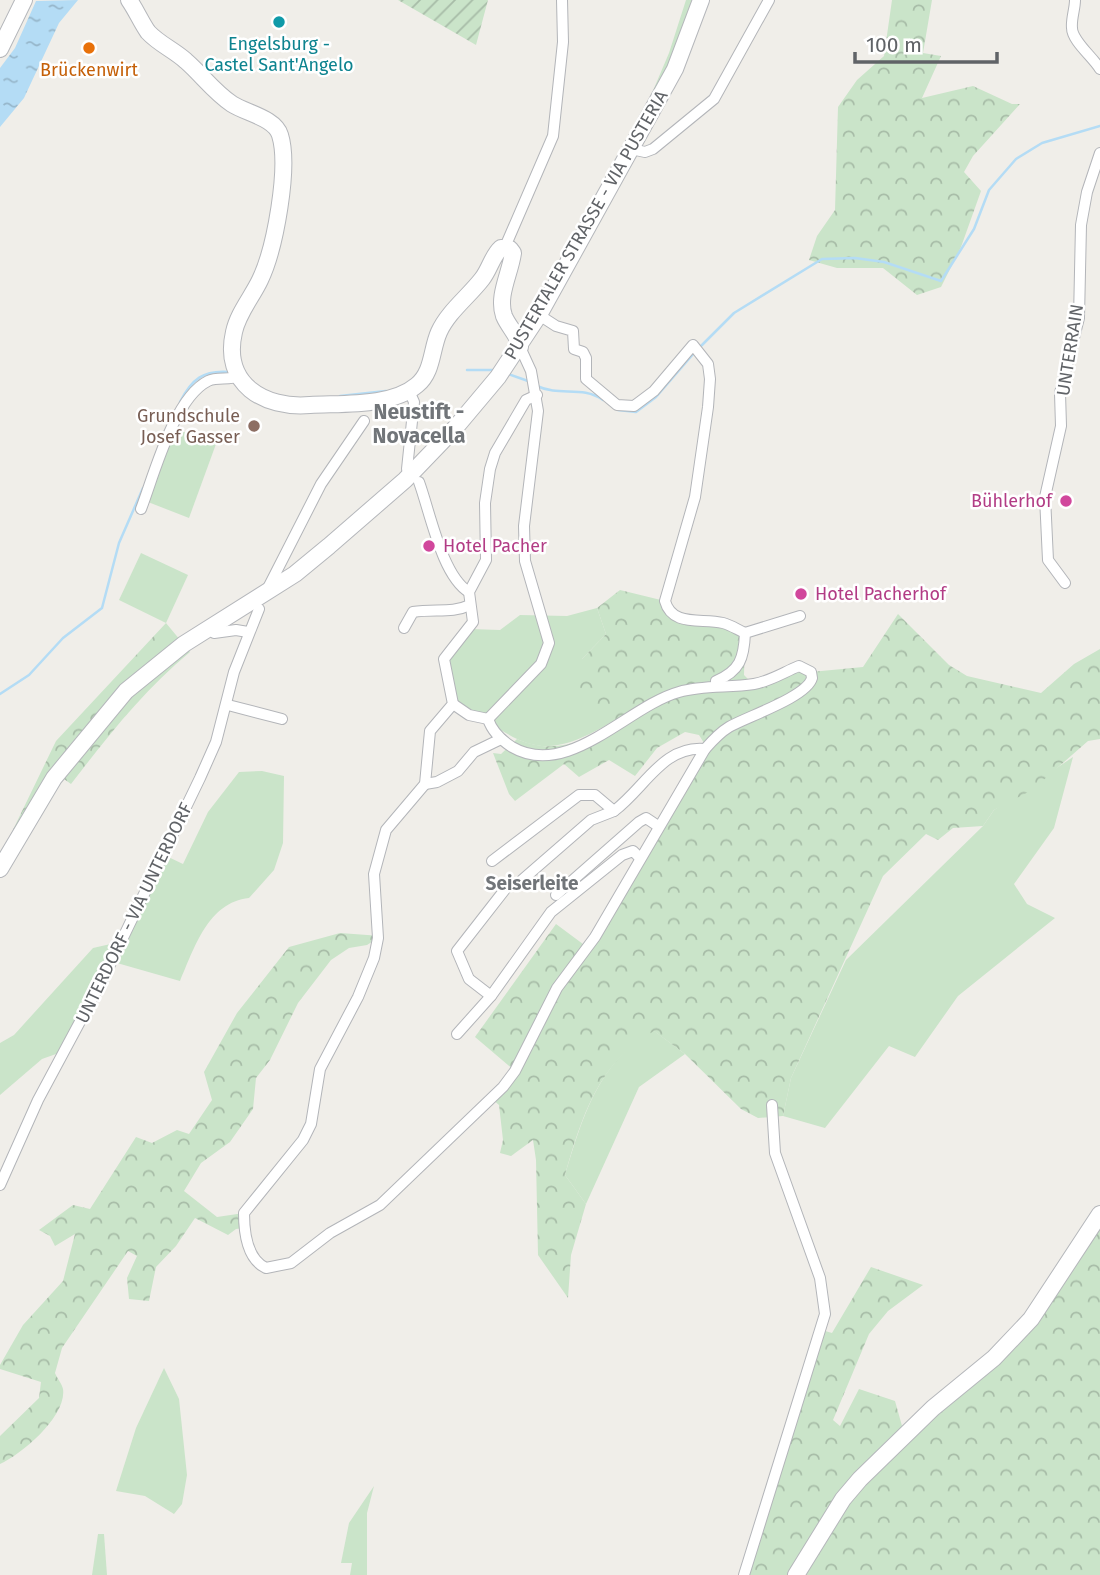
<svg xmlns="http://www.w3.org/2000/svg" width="1100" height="1575" font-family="'Fira Sans',sans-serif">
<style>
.green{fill:#cae4c9}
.forest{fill:url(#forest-crowns)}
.garden{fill:url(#garden-furrows)}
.water{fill:url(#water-ripples)}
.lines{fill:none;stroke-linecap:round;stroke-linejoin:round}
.stream{stroke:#b4dcf5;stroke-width:2.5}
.street-casing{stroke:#b3b5b9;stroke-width:12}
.secondary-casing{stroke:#b5b7bb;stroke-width:18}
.street{stroke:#fff;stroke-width:10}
.secondary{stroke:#fff;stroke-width:16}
.culture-dot{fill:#0f9aa8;stroke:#fff;stroke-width:2.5}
.food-dot{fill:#e8710a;stroke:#fff;stroke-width:2.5}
.education-dot{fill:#8d6e63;stroke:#fff;stroke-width:2.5}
.hotel-dot{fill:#d1479c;stroke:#fff;stroke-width:2.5}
.labels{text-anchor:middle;stroke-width:5;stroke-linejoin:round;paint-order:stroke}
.culture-label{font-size:18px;fill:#0d838f;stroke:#fff}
.food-label{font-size:18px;fill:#c56008;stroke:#fff}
.street-label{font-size:18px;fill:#606367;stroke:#fff}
.education-label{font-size:18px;fill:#785e54;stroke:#fff;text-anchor:end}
.hotel-label{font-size:18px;fill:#b23c85;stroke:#fff;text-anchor:start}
.neighbourhood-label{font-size:19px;font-weight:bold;fill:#717579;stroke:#fff}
.quarter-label{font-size:21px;font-weight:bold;fill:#717579;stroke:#fff}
</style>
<defs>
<pattern id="forest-crowns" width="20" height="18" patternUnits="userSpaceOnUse" patternTransform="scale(1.75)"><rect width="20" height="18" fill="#cae4c9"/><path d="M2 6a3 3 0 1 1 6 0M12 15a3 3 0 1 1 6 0" fill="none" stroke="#a7bca7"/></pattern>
<pattern id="garden-furrows" width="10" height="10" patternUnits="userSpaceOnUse" patternTransform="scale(1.75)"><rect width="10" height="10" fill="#cae4c9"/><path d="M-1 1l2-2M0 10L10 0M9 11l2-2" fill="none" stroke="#a7bca7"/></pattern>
<pattern id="water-ripples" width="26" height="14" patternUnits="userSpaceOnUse" patternTransform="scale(1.75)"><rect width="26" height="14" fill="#b4dcf5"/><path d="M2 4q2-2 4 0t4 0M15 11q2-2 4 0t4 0" fill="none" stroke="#96b6ca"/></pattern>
</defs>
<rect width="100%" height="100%" fill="#f0eee9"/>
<g class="green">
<path d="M686 0H695L688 24 630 145 669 53Z"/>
<path d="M176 429 216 444 189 518 148 502Z"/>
<path d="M141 553 188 575 166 623 119 600Z"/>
<path d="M597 608 606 634 582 659 615 720C536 768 523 743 454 699L446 653 470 629 500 630 520 615 567 616Z"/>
<path d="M1073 757 1054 828 1014 884 1027 904 1055 918 958 996 915 1057 889 1046 825 1128 783 1116 791 1078 846 960 983 826 994 810Z"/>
<path d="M262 771 284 776 283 843 274 870 249 898C208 902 194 949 180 981L117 963 70 1049 42 1059 0 1095V1043L14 1035 93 948 115 943 160 853 183 864 208 812 239 772Z"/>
<path d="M653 1030 685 1054 639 1087 586 1204 565 1175C582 1118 599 1061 653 1030Z"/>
<path d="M164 1368 179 1399 187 1475 182 1504 174 1514 145 1496 116 1491 136 1428Z"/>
<path d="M374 1486 367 1513V1575H350L352 1563H341L349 1523Z"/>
<path d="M98 1534H104L107 1575H92Z"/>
</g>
<g class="forest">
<path d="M892 0H932L923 53 941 56 922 98 973 86 1012 104H1020L973 156 964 172 981 191 961 247 941 287 917 295 883 268H837L809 260 817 236 835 210 838 107 857 80 884 56Z"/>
<path d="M620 590 665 601 668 612 745 633 744 675 753 684 794 668 811 672 863 667 898 614 949 665 967 676 1041 693 1074 664 1100 649V739L1088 741 1032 790 994 810 983 826 953 828 938 840 926 834 883 876 791 1078 783 1116 758 1118 741 1109 685 1054 654 1031C599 1061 581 1118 565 1175L586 1204 571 1255 568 1298 538 1255 536 1160 533 1140 511 1156 500 1153 503 1140 499 1105 492 1099 515 1071 475 1037 556 924 587 947 709 751 699 735 685 732 657 748 635 776 609 760 579 777 564 764 515 801 509 794 493 753 501 754 517 739C553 755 584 743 614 721L572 683 582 659 606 634 597 608Z"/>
<path d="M166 623 190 652C143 691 108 736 71 784L54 772 10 836 56 741Z"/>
<path d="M340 933 381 936 367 945 349 948 331 960 298 1003 270 1060 256 1078 253 1109 230 1142 201 1163 184 1191 217 1217 244 1213V1228L236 1229 228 1235 195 1218 176 1246 156 1267 149 1301 129 1299 127 1278 137 1256 128 1251 62 1348 55 1373C57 1378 62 1384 63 1389 67 1416 22 1454 0 1464V1436L39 1398 41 1382 0 1369V1365L23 1325 63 1281 75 1234 55 1246 50 1236 39 1230 73 1205 90 1209 136 1137 152 1143 177 1130 189 1134 212 1100 204 1072 237 1013 289 947Z"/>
<path d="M1100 1223V1575H744L822 1330 832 1333 871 1267 923 1285 888 1311 869 1334 833 1420 840 1426 859 1389 895 1401 904 1433 994 1358Z"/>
</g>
<path class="garden" d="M398 0H488L476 45Z"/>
<path class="water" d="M78 0 59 23 24 98 0 127V68L15 48 36 1Z"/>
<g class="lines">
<g class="stream">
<path d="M699 348 734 313 822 259 855 258 884 262 941 281 974 229 989 190 1016 159 1042 143 1100 126"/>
<path d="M467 370H495"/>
<path d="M508 374 528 381"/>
<path d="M537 386C560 397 582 385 603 400"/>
<path d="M340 396 386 391"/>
<path d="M180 402C192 379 203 370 229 372"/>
<path d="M618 410 636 412 656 397 694 353"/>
<path d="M0 694 29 675 63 638 102 608 119 543 143 488"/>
</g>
<defs>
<g id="street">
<path d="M1075 0C1075 9 1071 19 1072 28 1072 41 1093 57 1100 69"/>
<path d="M631 149 645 152 653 149 714 99 769 0"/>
<path d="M505 247 553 136 563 42 562 0"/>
<path d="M539 315 556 326 573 331 574 349 583 352 586 358V379L617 405 634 406 654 391 693 345 708 364 710 379 708 407 695 497 665 601C672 627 701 618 723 623 731 625 738 630 745 633"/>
<path d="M407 469 414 402 409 391"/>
<path d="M419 482C430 512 442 576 469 592"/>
<path d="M141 509C154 475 174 398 208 381 218 376 229 381 239 376"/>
<path d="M1065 583 1048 560 1045 497 1061 426 1060 393 1079 318 1081 225 1087 192 1100 153"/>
<path d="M269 586 321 484 364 421"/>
<path d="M209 628 214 633 236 630 248 632"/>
<path d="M404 628 413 612C434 608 451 614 470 605"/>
<path d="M716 686V681C740 671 744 658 745 633L800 616"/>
<path d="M453 704 469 715 488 719"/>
<path d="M228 705 282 719"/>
<path d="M488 719C492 731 501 740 512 747 568 780 628 706 679 692 703 685 729 688 754 684 771 681 784 672 799 666L811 672 812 678C807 697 746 717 729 727 719 733 712 741 705 749L595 937 557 988 515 1071 503 1087 380 1205 330 1233 291 1263 266 1268C247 1259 244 1232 244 1213L303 1140 311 1124 320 1069 358 997 374 958 378 938 374 874 386 830 425 784 430 731 453 704 444 659 473 622 469 592 486 560 485 503 490 469 495 453 526 400 537 395"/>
<path d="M488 719 541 664 549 643 525 561 524 526 538 411 531 371 520 347"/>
<path d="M425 784 437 782 458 771 474 752 501 739"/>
<path d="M614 811C645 788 663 745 705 749"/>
<path d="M492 861 579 795H595L614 811 591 820 522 880"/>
<path d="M510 883 457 951 469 979 491 996 551 912 622 855 633 851 640 858"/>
<path d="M556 895 639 822 646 818 658 826"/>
<path d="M457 1034 491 996"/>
<path d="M0 1185 38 1100 105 975 200 778 216 742 234 672 259 609"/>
<path d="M744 1575 825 1314 820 1278 775 1153 772 1105"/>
</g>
<g id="secondary">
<path d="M129 0C136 10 141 22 148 32 159 44 174 50 186 61 202 75 214 92 232 104 246 113 275 118 280 135 290 167 275 249 260 280 252 297 238 313 234 332 222 384 264 409 310 405 342 403 391 407 417 385 433 372 431 350 439 332 448 312 468 297 482 279 490 269 492 256 501 248L510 249 513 253C510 274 497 296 504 316 509 328 518 334 520 347"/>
<path d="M0 49 24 0"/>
<path d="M0 869 54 778 126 691 184 644 295 574 329 546 405 480 456 427 498 377 539 315 675 69 701 0"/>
<path d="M796 1575 843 1499 860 1479 933 1408 994 1358 1031 1319 1100 1214"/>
</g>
</defs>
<use href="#street" class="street-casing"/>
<use href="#secondary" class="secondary-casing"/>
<use href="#street" class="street"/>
<use href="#secondary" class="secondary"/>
</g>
<circle class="culture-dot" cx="279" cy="22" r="7"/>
<circle class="food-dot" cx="89" cy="48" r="7"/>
<circle class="education-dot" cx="254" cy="426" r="7"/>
<g class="hotel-dot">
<circle cx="1066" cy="501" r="7"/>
<circle cx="429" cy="546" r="7"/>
<circle cx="801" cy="594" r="7"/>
</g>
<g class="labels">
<g class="culture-label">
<text x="279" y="50">Engelsburg -<tspan x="279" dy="21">Castel Sant'Angelo</tspan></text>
</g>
<g class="food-label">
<text x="89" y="76">Brückenwirt</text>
</g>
<g class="street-label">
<text transform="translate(586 225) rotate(-60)" y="6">PUSTERTALER STRASSE - VIA PUSTERIA</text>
<text transform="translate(1070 350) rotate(-81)" y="6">UNTERRAIN</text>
<text transform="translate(134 913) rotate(-64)" y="6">UNTERDORF - VIA UNTERDORF</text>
</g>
<g class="education-label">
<text x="240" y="422">Grundschule<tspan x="240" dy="21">Josef Gasser</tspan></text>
</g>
<g class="hotel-label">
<text x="1052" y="507" text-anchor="end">Bühlerhof</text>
<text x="443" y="552">Hotel Pacher</text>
<text x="815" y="600">Hotel Pacherhof</text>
</g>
<g class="neighbourhood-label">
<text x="532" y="890">Seiserleite</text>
</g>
<g class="quarter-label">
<text x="419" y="419">Neustift -<tspan x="419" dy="24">Novacella</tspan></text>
</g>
</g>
<path d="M855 52v10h142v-10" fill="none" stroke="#606367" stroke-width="3.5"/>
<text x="866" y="52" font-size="21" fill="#606367" stroke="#ffffff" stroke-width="5" paint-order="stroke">100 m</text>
</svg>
